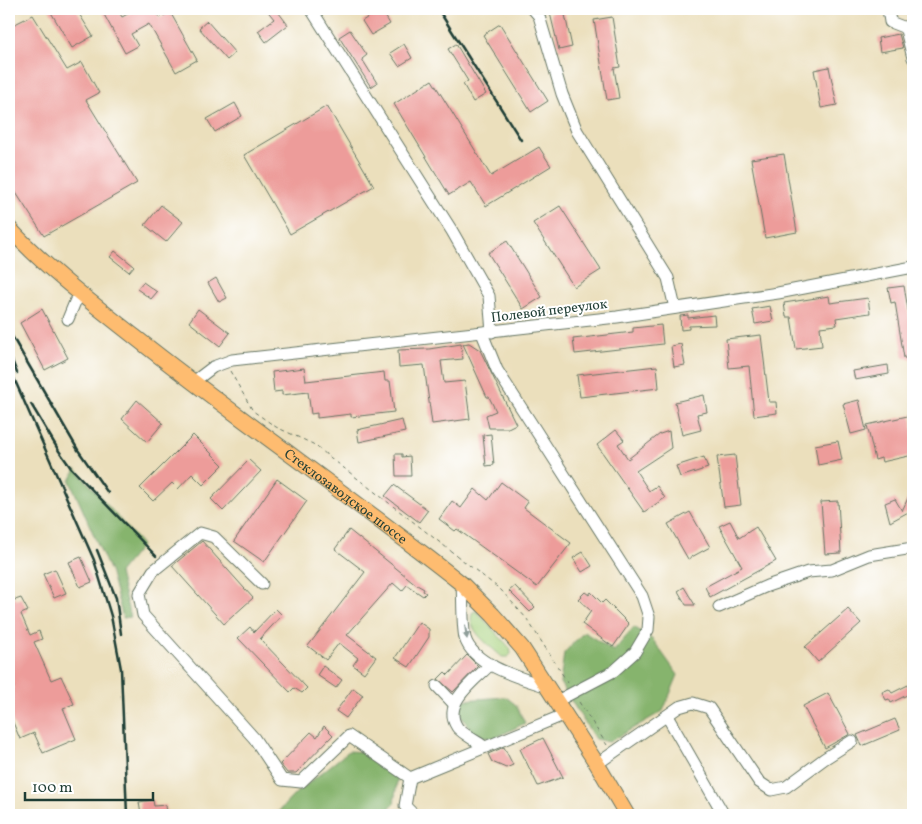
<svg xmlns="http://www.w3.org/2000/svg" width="922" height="824" font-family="Vollkorn,serif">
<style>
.green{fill:#a8d27e;stroke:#648859}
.forest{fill:#86b46d;stroke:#527850}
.building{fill:#ed9c9a}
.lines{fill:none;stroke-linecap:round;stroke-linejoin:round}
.minor-casing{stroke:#667664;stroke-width:13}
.major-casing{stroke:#667664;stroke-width:17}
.path{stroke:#667664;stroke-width:1;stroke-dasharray:4 4;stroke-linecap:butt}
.minor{stroke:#fff;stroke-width:11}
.major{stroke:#febc70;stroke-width:15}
.rail{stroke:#1f3d34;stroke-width:2.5}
.oneway{fill:#8f9e9a}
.labels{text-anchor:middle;stroke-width:4;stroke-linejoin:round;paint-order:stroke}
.street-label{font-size:14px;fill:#1f3d34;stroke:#fff}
</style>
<rect width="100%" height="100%" fill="#fff"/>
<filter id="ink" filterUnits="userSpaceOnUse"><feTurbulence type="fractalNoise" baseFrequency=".02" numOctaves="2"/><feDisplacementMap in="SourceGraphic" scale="10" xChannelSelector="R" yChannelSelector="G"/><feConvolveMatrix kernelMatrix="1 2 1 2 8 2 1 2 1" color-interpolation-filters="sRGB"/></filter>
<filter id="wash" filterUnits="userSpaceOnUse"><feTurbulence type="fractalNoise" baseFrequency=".0096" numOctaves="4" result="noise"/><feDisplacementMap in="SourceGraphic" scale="20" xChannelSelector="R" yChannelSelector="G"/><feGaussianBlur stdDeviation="1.12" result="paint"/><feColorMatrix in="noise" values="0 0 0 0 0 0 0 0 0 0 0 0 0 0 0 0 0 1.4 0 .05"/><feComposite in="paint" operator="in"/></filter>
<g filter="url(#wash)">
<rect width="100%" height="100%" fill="#ebdfbc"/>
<path class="green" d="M476 611 510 648 511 654 508 657H502C492 647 464 629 473 612Z"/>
<g class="forest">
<path d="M76 469 142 545 119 573 130 617 123 618 111 574 70 481Z"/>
<path d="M634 627 653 640 678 675 663 711 609 742 595 739 560 683 564 653 584 632 614 651Z"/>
<path d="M506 697 516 705 525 723 493 739 475 735 460 715 463 700Z"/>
<path d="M349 751 364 752 398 775 394 803 383 815H275L296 793Z"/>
</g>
<g id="blocks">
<g class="building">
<path d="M49 9H76L93 36 72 48Z"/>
<path d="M101 9H117L122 17 137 9H154L160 18 170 12 197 60 176 72 149 24 131 34 138 46 125 53Z"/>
<path d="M266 9H276L288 25 266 42 258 31 274 19Z"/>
<path d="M381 9 390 24 371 35 362 21Z"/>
<path d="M564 10 572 47 559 50 550 13Z"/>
<path d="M33 15 67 70 82 62 99 93 86 100 137 183 44 236 9 182V27Z"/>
<path d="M612 17 620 67 614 68 619 98 607 100 594 20Z"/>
<path d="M207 21 235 53 227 60 199 28Z"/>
<path d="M500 24 548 101 531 112 483 35Z"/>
<path d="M350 30 367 55 362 59 377 83 371 87 339 37Z"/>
<path d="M899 34 903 48 880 52 878 38Z"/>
<path d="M404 44 412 58 399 66 390 53Z"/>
<path d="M456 44 486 94 473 102 463 84 468 81 448 49Z"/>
<path d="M829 67 837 105 821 108 814 70Z"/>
<path d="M432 80 491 176 539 147 551 166 486 206 471 182 449 195 394 104Z"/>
<path d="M235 103 242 116 215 132 207 119Z"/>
<path d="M327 106 374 186 290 234 244 155Z"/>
<path d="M784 154 797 232 765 238 751 159Z"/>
<path d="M161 205 183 222 166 242 145 225Z"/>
<path d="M560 206 601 270 574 287 533 223Z"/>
<path d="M507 241 542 297 523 309 488 253Z"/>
<path d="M115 251 134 266 129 272 110 257Z"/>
<path d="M216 278 227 298 219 302 208 283Z"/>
<path d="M143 282 157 292 151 299 137 289Z"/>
<path d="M904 286 913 339V359L904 358 895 302 891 303 888 288Z"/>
<path d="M829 296 830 303 868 298 870 313 836 318 837 325 820 327 822 346 796 349 791 317H786L784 303Z"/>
<path d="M770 306 773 321 755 324 752 309Z"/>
<path d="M42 309 68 358 45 370 20 323Z"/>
<path d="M198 309 230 333 220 346 189 322Z"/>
<path d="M688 315V318L714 315 715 325 689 326V329L681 330 680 316Z"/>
<path d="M661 325 663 344 575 354 573 339 633 332V328Z"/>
<path d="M761 335 769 402H776L777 413 754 416 749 366 729 368 726 339Z"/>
<path d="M469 343 480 350 516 424 508 428H489L486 415 496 411 489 397H487L463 344Z"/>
<path d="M461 344 463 359 441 361 444 383 465 381 470 419 432 424 424 365 399 367 398 350 429 349Z"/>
<path d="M681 344 685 365 674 367 671 346Z"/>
<path d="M888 365 889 374 855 380 853 371Z"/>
<path d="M657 366 659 388 580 397 577 375Z"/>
<path d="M304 368 306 381 384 372 385 381H390L394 412 351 417V414L317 418V413L311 414 308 392 282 395V391L274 392 272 372Z"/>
<path d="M704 395 707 412 697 414 701 430 682 435 675 402Z"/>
<path d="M137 400 163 423 147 442 122 419Z"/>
<path d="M859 400 866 430 851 434 843 404Z"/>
<path d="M912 415 913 455 882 462 881 458 875 460 867 425Z"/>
<path d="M402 420 405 432 359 442 357 430Z"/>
<path d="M616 430 624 440 618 444 628 459 660 434 669 431 671 448 636 471 649 491 657 486 665 498 644 512 597 445Z"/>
<path d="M491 434 494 465 486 466 483 435Z"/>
<path d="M193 435 223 465 203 485 192 474 178 489 172 483 153 501 140 488Z"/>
<path d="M838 441 842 460 818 465 815 445Z"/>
<path d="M395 454H402V457L410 456 411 476H396Z"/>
<path d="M735 455 741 505 724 507 717 457Z"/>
<path d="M704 457 708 468 680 477 676 466Z"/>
<path d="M249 460 261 471 223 511 211 499Z"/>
<path d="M277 479 307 501 264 562 234 541Z"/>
<path d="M501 482 528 502 524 508 571 543 537 587 457 529 455 531 439 519 452 501 461 508 475 489 488 500Z"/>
<path d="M394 485 428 510 419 522 385 496Z"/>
<path d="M913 487 912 510 890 522 885 503 895 499 902 511Z"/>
<path d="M838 501 841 553 825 554 821 502Z"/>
<path d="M690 512 710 547 688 559 668 524Z"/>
<path d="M730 521 739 538 756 527 776 561 710 597 705 587 742 567 719 526Z"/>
<path d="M349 530 417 585 424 589 423 591 426 593 423 596 407 585 402 591 393 583 347 635 376 657 364 673 353 665 358 658 339 643 326 660 308 646 365 572 335 549Z"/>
<path d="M202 541 253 598 224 624 172 566Z"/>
<path d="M583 552 592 566 582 572 573 558Z"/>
<path d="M81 557 92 582 80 587 69 562Z"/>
<path d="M55 569 66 593 54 598 43 574Z"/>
<path d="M9 586 15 600 21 598 28 611 21 614 30 635 39 631 42 639 34 642 51 680 61 676 74 704 63 708 76 739 43 753 34 733 20 739 9 713V690L14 688 9 676Z"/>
<path d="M515 586 535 607 530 612 509 591Z"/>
<path d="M684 587 695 605H686L678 591Z"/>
<path d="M585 592 589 595 591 592 602 603 605 600 629 624 613 647 582 624 591 611 578 599Z"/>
<path d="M276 609 282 615 260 639 307 688 302 693 294 688 290 692 238 638 250 627 254 632Z"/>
<path d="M848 609 861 623 818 662 805 647Z"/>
<path d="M419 622 429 629V637L409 667 395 658Z"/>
<path d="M467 655 478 666 453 692 438 679 445 672 448 675Z"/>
<path d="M323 666 342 680 336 688 317 675Z"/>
<path d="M908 685 911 693 891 703 889 699 886 700 882 692 889 689 892 693Z"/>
<path d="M353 688 363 695 346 718 336 711Z"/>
<path d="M828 693 850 734 825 748 803 706Z"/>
<path d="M895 719 900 730 862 746 857 735Z"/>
<path d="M324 726 333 735 296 773H287L280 764 311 732 317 737Z"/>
<path d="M543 738 563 777 538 786 520 749Z"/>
<path d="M504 747 513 765 506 768 492 762 488 754Z"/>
<path d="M153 800 154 806 166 805 167 815H141L139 802Z"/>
</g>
</g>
</g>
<g filter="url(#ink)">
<use href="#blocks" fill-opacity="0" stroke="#667664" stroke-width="1"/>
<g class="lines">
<defs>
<g id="minor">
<path d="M311 9 452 231 489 296 492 332"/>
<path d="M533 9 539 16 562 94 577 131 668 278 675 308"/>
<path d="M888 9 890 22 903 27 906 30 913 58"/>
<path d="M68 319 75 302 82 295"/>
<path d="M482 333 497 370 642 596 649 617 648 630 635 652 614 671 557 701"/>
<path d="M192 383 213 367 232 360 617 317 778 293 913 267"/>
<path d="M262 584 214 537 200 533 153 571 139 594 143 615 254 738 282 780 301 782 349 736 410 778"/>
<path d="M462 584C463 599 462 624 465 638 473 666 524 679 548 687"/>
<path d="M719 607 767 586 808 572 832 570 869 555 913 548"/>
<path d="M437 686 454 704"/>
<path d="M667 716 724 815"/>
<path d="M485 747C478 742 461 733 457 727 441 703 476 679 491 664"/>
<path d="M597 764 679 707 693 703 709 708 759 782 771 790 786 787 824 759 852 741"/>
<path d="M410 778 566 714"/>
<path d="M410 778 405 806 414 815"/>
</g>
<g id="major">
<path id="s1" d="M9 228C47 269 92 303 135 337 242 422 355 499 462 584L493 615 522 648 597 764 627 815"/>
</g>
</defs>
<use href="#minor" class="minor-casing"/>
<use href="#major" class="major-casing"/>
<g class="path">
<path d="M230 371 253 411 276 427 313 444 501 590 527 619 568 683"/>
<path d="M579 702 607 745"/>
</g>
<use href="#minor" class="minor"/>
<use href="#major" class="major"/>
<g class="rail">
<path d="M438 9 521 140"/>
<path d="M9 331 78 450 108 493"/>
<path d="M9 353 17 373"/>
<path d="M9 367 94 560 111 616 121 669 127 815"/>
<path d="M31 404 59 451 71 468 156 556"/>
<path d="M97 550 116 598 121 634"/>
</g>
</g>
<defs><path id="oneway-solid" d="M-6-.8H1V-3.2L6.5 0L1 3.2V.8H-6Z" transform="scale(1.25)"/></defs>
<use class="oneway" href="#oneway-solid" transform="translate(466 632) rotate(82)"/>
</g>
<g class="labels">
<g class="street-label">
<text transform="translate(549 310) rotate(-7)" y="5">Полевой переулок</text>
<text dy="5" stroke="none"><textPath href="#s1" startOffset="431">Стеклозаводское шоссе</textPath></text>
</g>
</g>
<rect width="922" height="824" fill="none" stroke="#fff" stroke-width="30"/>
<path d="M25 792v8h128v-8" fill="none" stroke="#1f3d34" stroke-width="2.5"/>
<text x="32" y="792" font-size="15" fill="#1f3d34" stroke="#ffffff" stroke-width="4" paint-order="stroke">100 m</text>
</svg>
